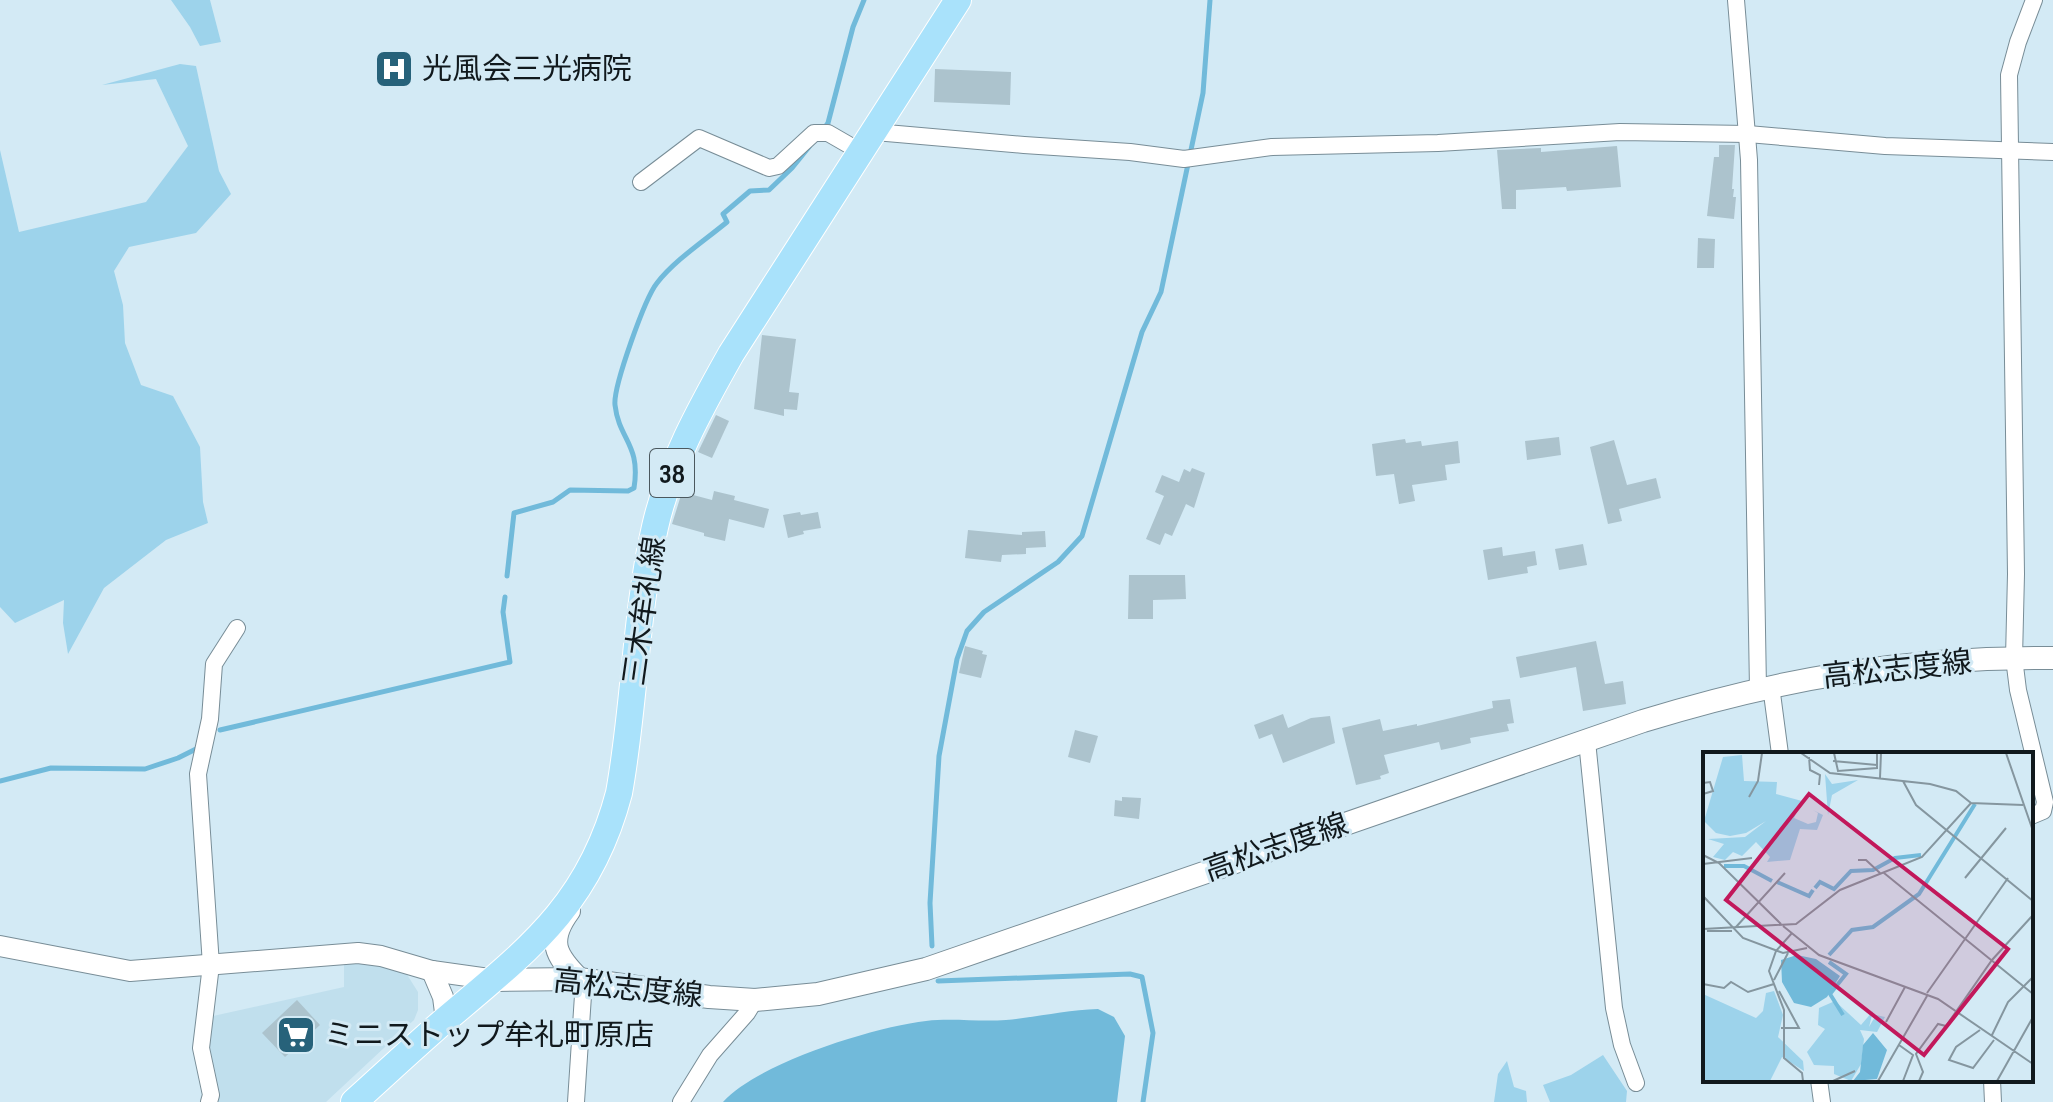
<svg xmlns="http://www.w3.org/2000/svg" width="2053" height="1102" font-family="'Sofia Sans Condensed','Noto Sans JP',sans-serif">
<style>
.built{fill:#c0dfed}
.green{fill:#9dd3eb}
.water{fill:#71bada}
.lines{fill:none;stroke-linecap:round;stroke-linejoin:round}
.stream{stroke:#71bada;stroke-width:5}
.building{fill:#acc3cd}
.minor-casing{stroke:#788d97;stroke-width:18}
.tertiary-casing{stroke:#788d97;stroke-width:22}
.secondary-casing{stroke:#788d97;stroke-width:24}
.primary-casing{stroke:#fff;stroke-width:28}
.minor{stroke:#fff;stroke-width:16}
.tertiary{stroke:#fff;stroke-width:20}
.secondary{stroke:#fff;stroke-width:22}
.primary{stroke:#a9e2fb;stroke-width:26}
.labels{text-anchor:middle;stroke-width:6;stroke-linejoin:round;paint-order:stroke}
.shield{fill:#d3eaf5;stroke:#4b585e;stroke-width:2}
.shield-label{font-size:28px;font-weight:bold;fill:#11191d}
.poi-label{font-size:30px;fill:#11191d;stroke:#d3eaf5;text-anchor:start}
.street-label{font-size:30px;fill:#11191d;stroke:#d3eaf5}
.inset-river{fill:none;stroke:#71bada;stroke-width:4}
.inset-road{fill:none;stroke:#85969f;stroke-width:2}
.view{fill:#c2185b;fill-opacity:0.15;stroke:#c2185b;stroke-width:4}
.inset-edge{fill:none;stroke:#11191d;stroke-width:4}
</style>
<rect width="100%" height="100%" fill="#d3eaf5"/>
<path class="built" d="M344 961 381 965 406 973 418 992V1010L414 1020 326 1102H216L204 1018 344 987Z"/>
<g class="green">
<path d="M171 0H210L221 42 200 46 190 27Z"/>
<path d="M180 64 196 66 219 171 231 194 196 233 129 247 114 271 123 305 125 343 141 385 173 396 200 447 203 502 208 523 166 540 104 588 68 654 63 623 64 600 15 623 0 607V150L19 232 146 202 188 146 156 79 102 85Z"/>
<path d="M1603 1055 1627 1091 1626 1102H1550L1543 1085 1571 1075Z"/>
<path d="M1507 1061 1514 1087 1526 1091 1527 1102H1494L1498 1074Z"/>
</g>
<path class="water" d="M1098 1009 1114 1017 1125 1036 1117 1102H723C758 1063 874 1027 926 1021 952 1018 979 1022 1006 1020 1037 1017 1067 1010 1098 1009Z"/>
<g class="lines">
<g class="stream">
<path d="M823 130 828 123 853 27 864 0"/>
<path d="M507 576 514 513 553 502 570 490 628 491 634 488C641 444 619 440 615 405 613 387 645 298 657 283 675 260 704 241 727 222L723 214 750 191 769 190 792 168 809 147"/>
<path d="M220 730 510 662 503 612 505 597"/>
<path d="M0 781 51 768 145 769 178 758 198 748"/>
<path d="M932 946 930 903 939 756 957 659 967 631 984 612 1058 562 1082 536 1142 332 1161 292 1203 93 1210 0"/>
<path d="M938 981 1130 974 1142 977 1153 1033 1143 1102"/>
</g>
</g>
<g class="building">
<path d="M935 69 1011 72 1010 105 934 102Z"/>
<path d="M1719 145H1735L1732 189H1734L1733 197H1736L1734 219 1707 216 1714 157H1719Z"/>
<path d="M1617 146 1621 187 1567 191 1566 187 1516 190V209H1502L1497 150 1541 148V152Z"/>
<path d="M1698 238 1715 239 1714 268H1697Z"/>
<path d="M762 335 796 339 789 392 799 393 797 410 784 409V416L754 409Z"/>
<path d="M716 415 729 421 712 458 698 452Z"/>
<path d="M1559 437 1561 455 1527 460 1525 441Z"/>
<path d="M1405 439 1406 443 1421 441 1422 446 1458 441 1460 463 1445 465 1447 480 1412 485 1415 501 1399 504 1394 474 1376 476 1372 444Z"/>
<path d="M1614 440 1627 485 1656 478 1661 498 1619 509 1622 521 1608 524 1590 447Z"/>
<path d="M1192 468 1205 473 1194 508 1186 504 1172 536 1165 533 1160 545 1146 539 1164 496 1155 492 1162 475 1179 482 1184 469 1190 472Z"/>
<path d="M714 491 735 496 734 500 769 509 764 528 729 519 725 541 704 536V533L672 524 682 492 712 500Z"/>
<path d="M800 512 801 515 818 512 821 528 803 531 804 534 788 538 783 515Z"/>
<path d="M968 530 1022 535V532L1045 531 1046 547 1026 548V554L1002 555 1001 562 965 558Z"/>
<path d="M1583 544 1587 565 1559 570 1555 549Z"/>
<path d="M1502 547 1503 556 1535 551 1537 565 1527 567 1528 573 1488 580 1483 550Z"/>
<path d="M1129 575H1185L1186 599 1153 600V619H1128Z"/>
<path d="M1596 641 1605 684 1623 681 1626 704 1583 711 1576 667 1520 678 1516 657Z"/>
<path d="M965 646 983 651 982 654 987 655 981 678 959 673Z"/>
<path d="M1510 699 1514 723 1507 724 1509 731 1470 738 1471 743 1455 747 1441 750 1439 742 1384 755 1389 773 1380 776 1381 779 1356 785 1342 728 1380 719 1383 731 1417 724V726L1493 708 1492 701Z"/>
<path d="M1283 714 1288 728 1311 718 1330 716 1335 743 1283 763 1272 734 1259 739 1254 725Z"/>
<path d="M1075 730 1098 736 1090 763 1068 757Z"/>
<path d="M1122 797 1141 798 1139 819 1114 816 1115 800 1122 801Z"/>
<path d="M297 1000 320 1025 285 1057 262 1033Z"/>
</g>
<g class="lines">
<defs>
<g id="minor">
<path d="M1736 0 1749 160 1758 689"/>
<path d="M875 132 1024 145 1130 152 1184 159 1272 147 1438 143 1620 132 1748 134 1885 146 2053 152"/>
<path d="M641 182 699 138 769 168 778 166 814 133H828L861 152"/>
<path d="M1771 686 1780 754"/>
<path d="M1587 741 1614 1008 1622 1045 1636 1083"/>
<path d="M2031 816 2043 811 2045 802 2018 690 2014 658 2016 574 2009 75 2018 42 2034 0"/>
<path d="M1819 1080 1822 1102"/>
<path d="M1992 1080 1993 1102"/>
<path d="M209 1102 211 1095 201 1048 211 965 198 774 210 719 214 664 237 628"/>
<path d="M576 1102 584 980"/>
<path d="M681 1102 710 1055 747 1013 755 1000"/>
</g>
<g id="tertiary">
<path d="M0 946 130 971 358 953 381 956 432 971 496 980"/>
<path d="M432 971 443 997 446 1020"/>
</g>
<g id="secondary">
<path d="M569 911C547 941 555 955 579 979"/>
<path d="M496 980 579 979 709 997 755 1000 818 994 926 969 1643 721C1779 679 1910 656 2053 658"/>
</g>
<path id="primary" d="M354 1102C384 1075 414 1047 445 1020 528 950 590 904 619 793 635 705 635 614 655 527 669 465 700 409 731 354L958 0"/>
</defs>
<use href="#minor" class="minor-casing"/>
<use href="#tertiary" class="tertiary-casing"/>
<use href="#secondary" class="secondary-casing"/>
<use href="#primary" class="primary-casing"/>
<use href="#minor" class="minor"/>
<use href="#tertiary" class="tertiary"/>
<use href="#secondary" class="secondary"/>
<use href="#primary" class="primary"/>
</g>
<defs>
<symbol id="hospital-square" viewBox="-11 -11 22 22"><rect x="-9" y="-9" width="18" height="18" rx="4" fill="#27627a" stroke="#d3eaf5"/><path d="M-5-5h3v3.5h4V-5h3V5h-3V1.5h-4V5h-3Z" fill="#fff"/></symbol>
<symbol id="supermarket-square" viewBox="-11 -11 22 22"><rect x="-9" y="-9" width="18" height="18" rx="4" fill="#27627a" stroke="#d3eaf5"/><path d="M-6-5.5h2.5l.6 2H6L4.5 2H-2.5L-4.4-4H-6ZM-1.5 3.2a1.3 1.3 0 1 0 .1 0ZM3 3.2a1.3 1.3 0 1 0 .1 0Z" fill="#fff"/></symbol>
</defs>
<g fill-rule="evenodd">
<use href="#hospital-square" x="372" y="47" width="44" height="44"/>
<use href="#supermarket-square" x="274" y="1013" width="44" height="44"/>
</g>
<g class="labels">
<rect class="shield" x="650" y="449" width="44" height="48" rx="6"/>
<g class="shield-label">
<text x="672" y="483">38</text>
</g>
<g class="poi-label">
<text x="422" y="79">光風会三光病院</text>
<text x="324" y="1045">ミニストップ牟礼町原店</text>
</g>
<g class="street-label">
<text transform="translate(644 611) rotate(-82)" y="10">三木牟礼線</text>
<text transform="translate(1897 669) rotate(-6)" y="10">高松志度線</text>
<text transform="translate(1276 847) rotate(-19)" y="10">高松志度線</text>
<text transform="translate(628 988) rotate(6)" y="10">高松志度線</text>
</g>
</g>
<g transform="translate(1703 752)">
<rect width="330" height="330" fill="#d3eaf5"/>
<path d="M39 3 41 29 74 30 73 42 99 49 91 66 105 72 113 70 115 61 110 58 120 63 114 78 97 77 87 108 64 110 67 105 53 90 39 104 30 100 22 108 10 105 21 92 5 87 42 85 63 69 43 81 27 84 13 81 1 69 20 5ZM122 22 129 32 155 28 129 43 125 63ZM71 239 80 263 75 285 100 309 101 319 79 305 67 329H0V242L53 266 60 259 63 241ZM132 249 158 273 170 259 166 275 173 263 182 265 174 280 157 278 161 287 158 312 148 329 131 322V314L111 313 104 300 122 277 115 273 116 256Z" fill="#9dd3eb"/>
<path d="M94 203 113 207 137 224 124 245 108 255 91 251 79 230 78 208ZM170 281 184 298 174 327 150 329 157 320 160 293Z" fill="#71bada"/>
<path class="inset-river" d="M21 114H41L69 129M74 130 106 144 110 138M112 136 117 130 131 137 148 119 170 118 192 106 218 103M126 203 149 178 170 175 216 142 272 52M126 210 143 222 127 242 140 263"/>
<path class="inset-road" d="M98 1 127 21 227 32 253 39 268 51M131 1 135 19 174 16V1M303 1 330 79M106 5 107 18 117 23 116 33M130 9 174 13M177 26 178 1M200 29 213 53 330 149M0 31 7 30 10 39 0 42M46 45 55 29 59 1M0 103 16 111 78 172M155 108H163L178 122M0 112 49 106M181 121 330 242M262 126 303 76M0 144 40 186 80 201 104 196M80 174 116 203 235 247 330 312M33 175 82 121M0 177 93 172 137 138 219 105 268 51 320 53M4 179H29M89 181 73 199 66 219 81 258V306L99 321 100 329M71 228 85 201M0 232 21 236 28 230 45 240 71 232M76 239 96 276H78M224 241 305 126M183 270 202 235M277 278 253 295 246 308 270 316 291 288M289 283 305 250 330 225M196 293 210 303 200 329M130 329 152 319M175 329 224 244M216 329 220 320 213 302 235 272 243 274 289 208 330 163M294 329 330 265"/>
<path class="view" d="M106 42 305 197 221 303 23 148Z"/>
<rect width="330" height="330" class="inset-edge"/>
</g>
</svg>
